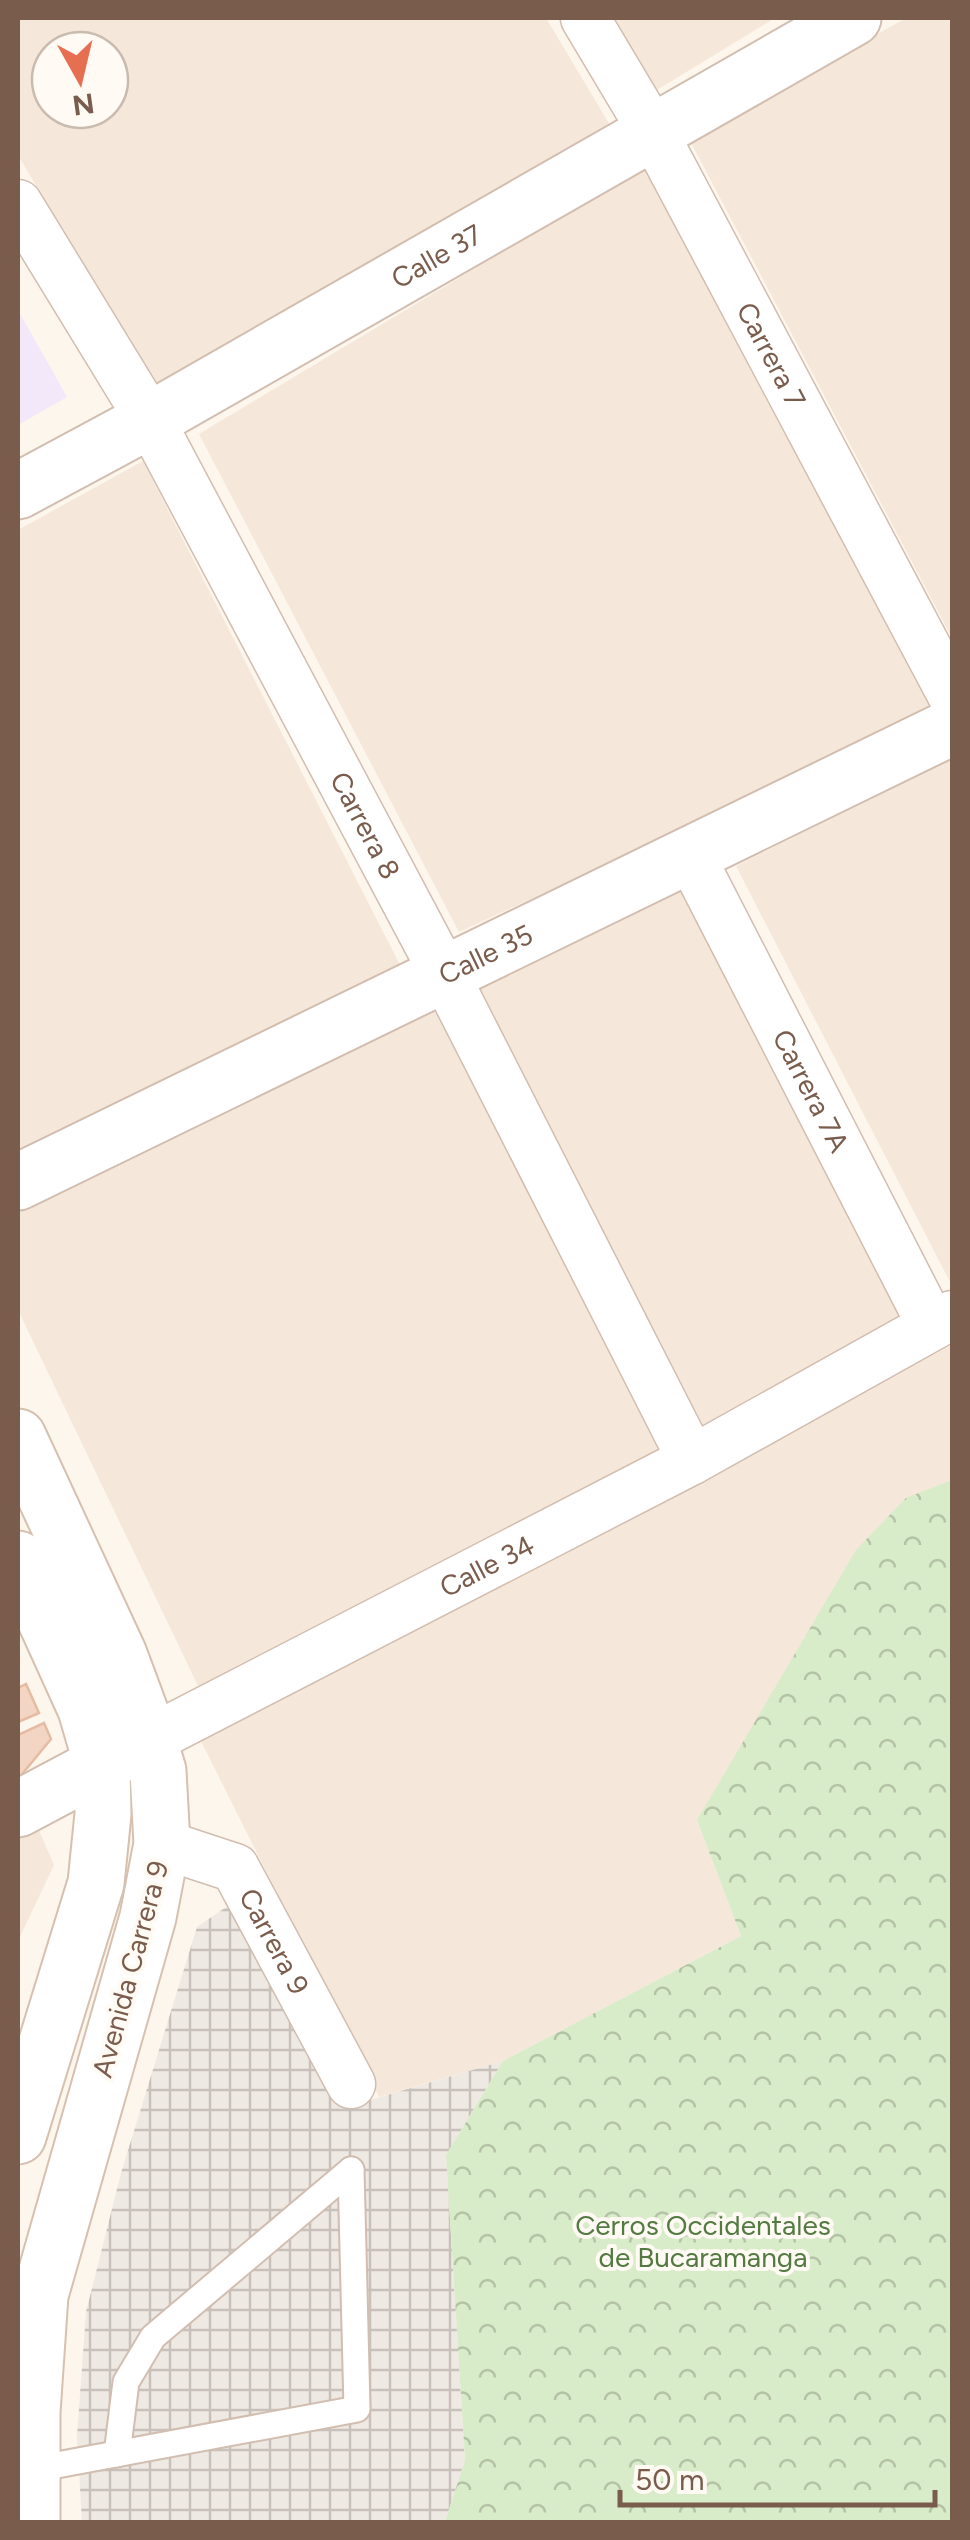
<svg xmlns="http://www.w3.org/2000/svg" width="970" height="2540" font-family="Figtree,sans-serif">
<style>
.residential{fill:#f5e8da;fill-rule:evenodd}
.industrial{fill:url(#industrial-grid)}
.education{fill:#f3e8fa}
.forest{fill:url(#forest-crowns)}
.building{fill:#f3d5c3;stroke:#e6bba3;stroke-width:2.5}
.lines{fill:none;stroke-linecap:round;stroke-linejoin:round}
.service-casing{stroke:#d1beb0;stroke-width:29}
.minor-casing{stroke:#d1beb0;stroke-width:51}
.tertiary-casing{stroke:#d1beb0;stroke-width:59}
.secondary-casing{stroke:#d6c0b0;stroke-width:59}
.service{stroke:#fff;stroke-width:25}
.minor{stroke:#fff;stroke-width:48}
.tertiary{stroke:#fff;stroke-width:55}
.secondary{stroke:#fff;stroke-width:55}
.labels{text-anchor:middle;stroke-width:8;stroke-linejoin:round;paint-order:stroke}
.street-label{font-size:28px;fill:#7a5c4d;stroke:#fffaf3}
.park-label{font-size:28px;fill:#537a41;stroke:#fffaf3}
</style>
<defs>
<pattern id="industrial-grid" width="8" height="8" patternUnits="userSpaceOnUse" patternTransform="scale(2.5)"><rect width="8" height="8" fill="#efe9e4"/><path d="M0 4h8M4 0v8" fill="none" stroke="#c7c0bb"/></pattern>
<pattern id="forest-crowns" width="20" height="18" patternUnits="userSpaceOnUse" patternTransform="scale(2.5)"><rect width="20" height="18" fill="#d8ecc9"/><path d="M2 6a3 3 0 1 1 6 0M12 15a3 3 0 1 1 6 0" fill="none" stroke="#b4c2a5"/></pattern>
</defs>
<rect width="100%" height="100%" fill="#fdf6ec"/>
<g class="residential">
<path d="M18 18H546L610 125 156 390 18 155ZM50 50H110V110H50Z"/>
<path d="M607 18H775L652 93Z"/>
<path d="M906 18H952V638L689 139Z"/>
<path d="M644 167 933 714 459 932 199 434Z"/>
<path d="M143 461 400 965 18 1154V530Z"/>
<path d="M952 756V1281L950 1282 736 866Z"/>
<path d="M685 884 906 1325 701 1427 479 986Z"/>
<path d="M437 1008 661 1454 199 1688 18 1310V1208Z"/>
<path d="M952 1345V1480L697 1820 741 1936 503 2061 379 2097 201 1741Z"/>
<path d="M37 1826 54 1865 18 1941V1837Z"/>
</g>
<path class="industrial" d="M238 1899 343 2108 503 2061 446 2155 465 2460 445 2522H82L77 2436 86 2312 121 2173 197 1927Z"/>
<path class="education" d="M18 310 67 397 18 425Z"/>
<path class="forest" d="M952 1480V2522H445L465 2460 446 2155 503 2061 741 1936 697 1820 856 1550 906 1498Z"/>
<g class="building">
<path d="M26 1684 39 1713 18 1722V1688Z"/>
<path d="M44 1723 51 1739 18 1779V1735Z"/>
</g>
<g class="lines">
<defs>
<g id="service">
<path d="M117 2454 126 2382 153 2337 351 2170"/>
<path d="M30 2470 357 2409 351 2170"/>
</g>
<g id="minor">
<path id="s1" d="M585 18 653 132 952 695"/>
<path id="s2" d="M18 204 150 420 445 975 692 1460"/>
<path id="s3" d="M690 855 932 1326"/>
<path id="s4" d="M149 1740 692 1460 952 1315"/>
<path id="s5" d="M162 1844 235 1868 351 2084"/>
</g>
<g id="tertiary">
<path id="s6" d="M18 491 150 420 853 18"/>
<path id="s7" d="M18 1182 952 727"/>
<path d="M18 1809 142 1743"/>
</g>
<g id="secondary">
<path d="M18 1437 119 1655 142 1717 158 1771 162 1844 148 1917 40 2295 32 2412V2522"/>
<path d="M18 1559 86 1709 102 1764 103 1814 96 1883 18 2136"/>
</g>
</defs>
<use href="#service" class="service-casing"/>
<use href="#minor" class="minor-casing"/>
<use href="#tertiary" class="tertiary-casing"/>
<use href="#secondary" class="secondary-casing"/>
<use href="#service" class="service"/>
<use href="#minor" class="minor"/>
<use href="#tertiary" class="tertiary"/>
<use href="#secondary" class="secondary"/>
</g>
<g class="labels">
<g class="street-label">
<text dy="10" stroke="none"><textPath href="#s6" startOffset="480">Calle 37</textPath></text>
<text dy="10" stroke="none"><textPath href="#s1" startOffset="385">Carrera 7</textPath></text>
<text dy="10" stroke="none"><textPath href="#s2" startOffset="712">Carrera 8</textPath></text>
<text dy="10" stroke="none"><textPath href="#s7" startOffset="520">Calle 35</textPath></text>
<text dy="10" stroke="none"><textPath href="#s3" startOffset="265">Carrera 7A</textPath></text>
<text dy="10" stroke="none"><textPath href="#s4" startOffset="380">Calle 34</textPath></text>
<text dy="10" stroke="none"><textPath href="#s5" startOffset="160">Carrera 9</textPath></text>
<text transform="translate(130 1969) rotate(-75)" y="10">Avenida Carrera 9</text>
</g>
<g class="park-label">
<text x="703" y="2235">Cerros Occidentales<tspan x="703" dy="32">de Bucaramanga</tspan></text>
</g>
</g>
<rect width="970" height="2540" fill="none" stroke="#7a5c4d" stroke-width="40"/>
<g transform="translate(80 80) rotate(172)"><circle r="48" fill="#fffaf3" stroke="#cabbb1" stroke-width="2.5"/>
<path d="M0-8L18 38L0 25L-18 38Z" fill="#e76f51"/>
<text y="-15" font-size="28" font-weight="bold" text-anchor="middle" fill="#7a5c4d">N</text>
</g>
<path d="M620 2490v15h315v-15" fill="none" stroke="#7a5c4d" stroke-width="5"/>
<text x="635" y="2490" font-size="30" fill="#7a5c4d" stroke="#fffaf3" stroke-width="8" paint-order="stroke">50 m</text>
</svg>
